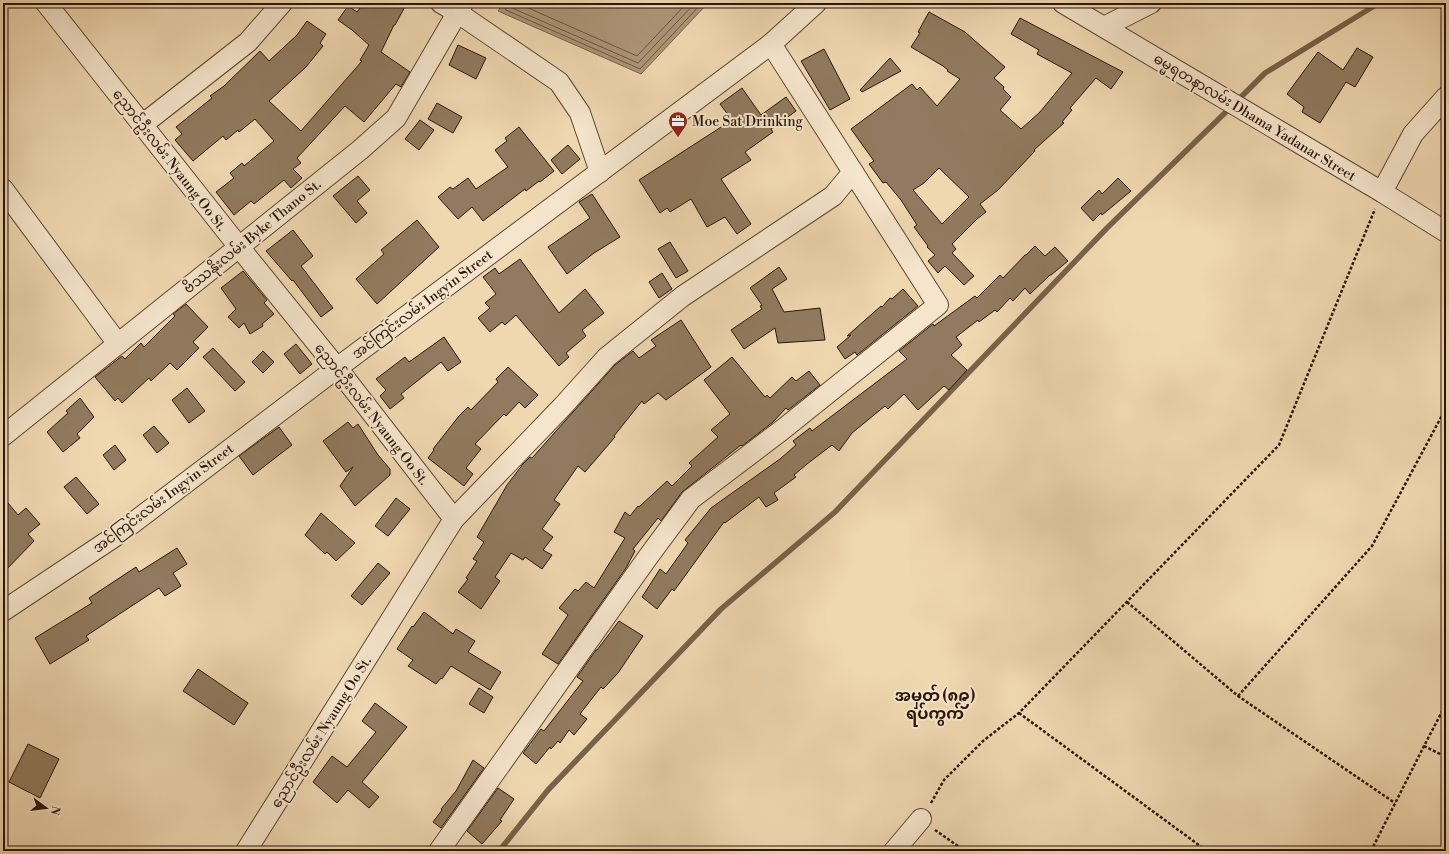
<svg xmlns="http://www.w3.org/2000/svg" width="1449" height="854" font-family="'Libre Bodoni','Noto Sans Myanmar',serif">
<style>
.water{fill:#ad9577;stroke:#79624a}
.lines{fill:none;stroke-linecap:round;stroke-linejoin:round}
.shore{stroke:#6c553f;stroke-width:1}
.stream{stroke:#79624a;stroke-width:5.5}
.building{fill:#917a5f;stroke:#2c1507;fill-rule:evenodd}
.minor-casing{stroke:#5d4631;stroke-width:22}
.path{stroke:#2c1507;stroke-width:2.5;stroke-dasharray:3 2;stroke-linecap:butt}
.minor{stroke:#f5e5cc;stroke-width:20}
.labels{text-anchor:middle;stroke-width:4;stroke-linejoin:round;paint-order:stroke}
.street-label{font-size:14px;fill:#2c1507;stroke:#f5e5cc}
.poi-label{font-size:14px;fill:#2c1507;stroke:#f5e5cc;text-anchor:start}
.quarter-label{font-size:16px;font-weight:bold;fill:#2c1507;stroke:#f5e5cc}
</style>
<rect width="100%" height="100%" fill="#efd7b0"/>
<filter id="stains"><feTurbulence type="fractalNoise" baseFrequency=".005" numOctaves="4"/><feColorMatrix values="0 0 0 0 .2 0 0 0 0 .09 0 0 0 0 .02 0 0 0 .5 -.17"/></filter>
<radialGradient id="worn" r=".72"><stop offset=".6" stop-color="#630" stop-opacity="0"/><stop offset="1" stop-color="#630" stop-opacity=".3"/></radialGradient>
<path class="water" d="M503 3H708L641 74 498 11Z"/>
<g class="lines">
<g class="shore">
<path d="M506 3 505 9 506 10 640 69 702 3"/>
<path d="M511 3 512 8 638 63 695 3"/>
<path d="M517 3 637 56 687 3"/>
</g>
<g class="stream">
<path d="M1237 101 1265 73 1379 3"/>
<path d="M499 851 548 790 721 609 835 512 1107 228 1231 107"/>
</g>
</g>
<g class="building">
<path d="M364 3H407L395 25H394L381 52 410 72 401 87 396 84 364 122 345 106 297 158 301 163 293 169 302 178 291 188 284 180 254 204 251 201 234 215 216 192 234 178 230 173 242 163 244 166 274 141 255 119 239 132 238 130 226 140 223 136 193 161 175 140 182 134 176 127 212 98 210 96 224 86 260 51 269 61 297 35 307 21 326 34 320 43 323 46 306 67 269 101 301 131 362 61 360 60 369 45 352 30 338 20 348 6 357 12Z"/>
<path d="M929 12 965 32 1005 67 994 78 1004 87 1003 89 1011 97 1000 110 1021 129 1040 112 1072 73 1037 54 1039 50 1011 34 1020 18 1123 72 1111 89 1096 78 1070 108 1072 110 1062 122 1064 123 1034 150 1035 151 998 190 980 204 986 212 977 219 952 244 956 249 952 253 974 276 964 285 945 266 938 273 928 261 935 255 927 247 928 246 914 227 917 225 901 200 886 182 883 183 869 164 874 161 851 129 912 84 917 90 920 87 937 106 960 79 947 71 948 70 943 66 911 47 920 33 918 32ZM939 168 969 197 942 224 913 190 924 183Z"/>
<path d="M458 45 486 58 476 79 449 65Z"/>
<path d="M1357 48 1373 57 1355 87 1346 82 1320 123 1302 112 1304 107 1287 94 1318 52 1343 70Z"/>
<path d="M824 49 850 99 830 110 801 61Z"/>
<path d="M890 58 901 71 862 92 860 90Z"/>
<path d="M742 88 761 115 786 97 796 111 771 129 773 132 745 152 751 160 721 179 751 224 737 234 725 217 707 227 691 199 670 212 667 208 660 213 639 180 732 120 720 104Z"/>
<path d="M437 103 462 117 453 133 428 119Z"/>
<path d="M420 120 434 130 419 150 405 139Z"/>
<path d="M519 127 554 171 540 182 539 181 526 191 525 189 483 221 472 207 458 219 438 197 450 187 453 189 468 178 476 189 508 167 495 150 507 141 505 138Z"/>
<path d="M568 145 580 159 562 174 551 160Z"/>
<path d="M358 176 370 190 357 201 367 213 356 223 333 196Z"/>
<path d="M1118 178 1131 191 1102 215 1101 213 1093 221 1081 208 1099 190 1102 194Z"/>
<path d="M592 194 620 237 594 253 567 274 548 247 590 218 579 202Z"/>
<path d="M417 220 439 247 377 304 356 279 384 254 381 250Z"/>
<path d="M293 230 313 256 301 266 333 308 321 317 293 280 292 281 266 251Z"/>
<path d="M670 242 688 271 676 278 658 249Z"/>
<path d="M1035 246 1045 256 1055 247 1068 261 1051 275H1050L1030 294 1025 288 1013 301 1010 298 997 312 995 310 979 322 978 320 956 337 962 345 951 355 967 370 949 390 944 386 918 410 904 394 888 409 885 406 852 433 839 451 832 445 807 464 794 475 796 477 774 493 778 500 766 507 759 497 725 523 724 522 674 591 672 589 657 609 642 597 660 569 666 574 688 543 685 540 711 508 780 459 796 445 793 441 810 428 812 431 907 359 899 351 933 324 934 326 975 296 977 298 1000 275 1003 278 1025 255H1026Z"/>
<path d="M520 259 559 313 585 289 604 313 582 330 586 336 566 353 569 357 559 366 516 315 505 325 502 322 490 332 478 318 490 308 485 303 496 294 483 277 495 268 499 274Z"/>
<path d="M779 267 787 279 772 289 784 312 820 308 825 340 778 343 775 328 744 349 731 330 762 309 760 306 762 305 750 288Z"/>
<path d="M243 271 267 300 264 303 274 314 262 324 263 326 250 334 244 323 239 328 228 317 236 309 221 288Z"/>
<path d="M662 273 672 289 659 298 649 282Z"/>
<path d="M903 289 918 306 857 355 855 352 845 359 837 347 851 335 847 336 881 306 882 307 890 298 892 299Z"/>
<path d="M186 304 208 327 193 342 199 348 177 370 170 363 151 381 149 378 122 403 118 398 115 401 95 377 122 356 125 359 141 343 144 347 175 316 173 314Z"/>
<path d="M681 320 711 367 666 400 658 393 644 404 642 401 614 436 615 437 585 472 578 466 554 500 560 504 542 529 553 537 543 550 552 555 542 569 525 557 523 560 511 553 495 577 500 581 481 609 458 592 468 579 466 578 477 561 473 559 484 542 477 537 507 485 523 464 530 457 532 458 615 365 633 351 639 358 656 346 651 340Z"/>
<path d="M444 337 461 362 448 371 441 362 401 394 404 398 390 409 380 396 386 390 376 379 405 357 409 362Z"/>
<path d="M296 344 312 364 300 374 284 354Z"/>
<path d="M213 348 245 382 235 391 203 357Z"/>
<path d="M263 351 274 362 263 373 252 362Z"/>
<path d="M732 357 765 397 767 395 770 398 792 377 796 381 809 371 820 385 788 410 786 408 773 422 742 446 741 445 682 492 661 521 658 518 633 549 635 551 626 568 558 664 542 654 568 615 559 608 575 589 578 591 586 582 594 588 625 538 614 532 625 512 630 516 638 506 639 507 667 481 672 486 692 466 689 463 718 437 711 430 730 414 704 380Z"/>
<path d="M508 367 538 395 525 408 519 402 506 416 504 414 475 444 481 449 466 468 473 474 464 486 428 458 434 450 433 449 459 416 468 407 471 410 498 382 496 379Z"/>
<path d="M187 388 205 411 189 423 172 400Z"/>
<path d="M80 398 94 417 77 434 80 438 63 452 47 432 68 413 66 411Z"/>
<path d="M348 422 353 428 358 424 378 455 390 469V475L355 506 340 486 353 467 346 472 323 441Z"/>
<path d="M154 426 169 443 157 453 143 435Z"/>
<path d="M279 427 292 445 253 475 239 456Z"/>
<path d="M115 445 126 460 114 470 103 455Z"/>
<path d="M76 477 99 504 87 514 64 487Z"/>
<path d="M3 497 18 515 26 508 40 524 28 534 34 541 3 573Z"/>
<path d="M396 498 410 509 388 536 375 526Z"/>
<path d="M321 513 355 543 336 561 327 552 325 554 305 535Z"/>
<path d="M177 548 187 564 173 573 181 586 165 596 159 588 86 636 89 640 50 664 35 638 92 603 89 598 136 567 139 572Z"/>
<path d="M378 563 390 573 362 605 351 596Z"/>
<path d="M424 612 453 634 456 629 475 641 468 652 501 672 490 690 451 666 442 679 441 678 436 684 408 666 413 660 397 649 412 626 413 627Z"/>
<path d="M619 621 643 636 618 673 603 689 601 687 580 714 587 719 574 735 569 730 560 743 558 741 551 749 550 747 536 764 523 753 541 729 544 731 583 681 577 677 596 650H597Z"/>
<path d="M198 669 248 703 234 725 183 691Z"/>
<path d="M479 688 493 697 484 713 469 704Z"/>
<path d="M375 703 407 727 362 782 379 797 369 808 348 790 337 803 313 782 332 756 347 767 376 732 362 721Z"/>
<path d="M28 744 59 759 40 798 9 782Z"/>
<path d="M473 760 484 768 441 828 433 822 442 810 441 809 456 791Z"/>
<path d="M498 788 514 799 500 820 502 821 482 844 467 831Z"/>
</g>
<g class="lines">
<defs>
<g id="minor">
<path d="M46 3 239 247 337 368 454 519 246 851"/>
<path d="M441 3 458 13 559 82 580 113 600 172"/>
<path d="M1063 3 1382 192 1446 232"/>
<path d="M1104 27 1151 3"/>
<path d="M142 125 248 42 282 3"/>
<path d="M3 189 118 344"/>
<path d="M1382 192 1413 134 1446 97"/>
<path d="M3 436 360 150 396 118 463 3"/>
<path d="M454 519 562 407 607 357 683 296 833 196 853 172 771 44"/>
<path d="M3 611 117 535 337 368 771 44 816 3"/>
<path d="M439 851 648 557 691 499 782 430 938 305 853 172"/>
<path d="M894 851 921 819"/>
</g>
</defs>
<use href="#minor" class="minor-casing"/>
<g class="path">
<path d="M1127 602 1238 696 1395 803"/>
<path d="M1238 696 1372 546 1446 408"/>
<path d="M1019 713 1207 851"/>
<path d="M1424 746 1446 757"/>
<path d="M931 803 944 780 983 741 1019 713 1279 445 1375 209"/>
<path d="M935 830 965 851"/>
<path d="M1371 851 1424 746 1446 704"/>
</g>
<use href="#minor" class="minor"/>
</g>
<defs>
<symbol id="office-pin" viewBox="-11 -11 22 30"><path d="M0 17L-7.5 6A9.5 9.5 0 1 1 7.5 6Z" fill="#8f2418" stroke="#f5e5cc"/><path d="M-6-3h4V-5.5h4V-3h4V5H-6ZM-1-4.5V-3h2v-1.5ZM-6 0V1H6V0Z" fill="#fff"/></symbol>
</defs>
<g fill-rule="evenodd">
<use href="#office-pin" x="667" y="110" width="22" height="30"/>
</g>
<g class="labels">
<g class="street-label">
<text transform="translate(1255 117) rotate(31)" y="5">ဓမ္မရတနာလမ်း Dhama Yadanar Street</text>
<text transform="translate(170 160) rotate(52)" y="5">ညောင်ဦးလမ်း Nyaung Oo St.</text>
<text transform="translate(252 236) rotate(-39)" y="5">ဗိဿနိုးလမ်း Byke Thano St.</text>
<text transform="translate(422 304) rotate(-37)" y="5">အင်ကြင်းလမ်း Ingyin Street</text>
<text transform="translate(372 414) rotate(52)" y="5">ညောင်ဦးလမ်း Nyaung Oo St.</text>
<text transform="translate(163 498) rotate(-37)" y="5">အင်ကြင်းလမ်း Ingyin Street</text>
<text transform="translate(321 732) rotate(-58)" y="5">ညောင်ဦးလမ်း Nyaung Oo St.</text>
</g>
<g class="poi-label">
<text x="692" y="126">Moe Sat Drinking</text>
</g>
<g class="quarter-label">
<text x="935" y="701">အမှတ် (၈၉)<tspan x="935" dy="18">ရပ်ကွက်</tspan></text>
</g>
</g>
<rect width="1449" height="854" fill="none" stroke="#efd7b0" stroke-width="16"/>
<rect x="4" y="4" width="1441" height="846" fill="none" stroke="#2c1507" stroke-width="2"/>
<rect x="8" y="8" width="1433" height="838" fill="none" stroke="#2c1507"/>
<g transform="translate(46 808) rotate(105)" stroke="#f5e5cc" stroke-width="3" paint-order="stroke">
<path d="M0-3L7 15L0 10L-7 15Z" fill="#2c1507"/>
<text y="-6" font-size="11" font-weight="bold" text-anchor="middle" fill="#2c1507">N</text>
</g>
<rect width="100%" height="100%" filter="url(#stains)"/>
<rect width="100%" height="100%" fill="url(#worn)"/>
</svg>
